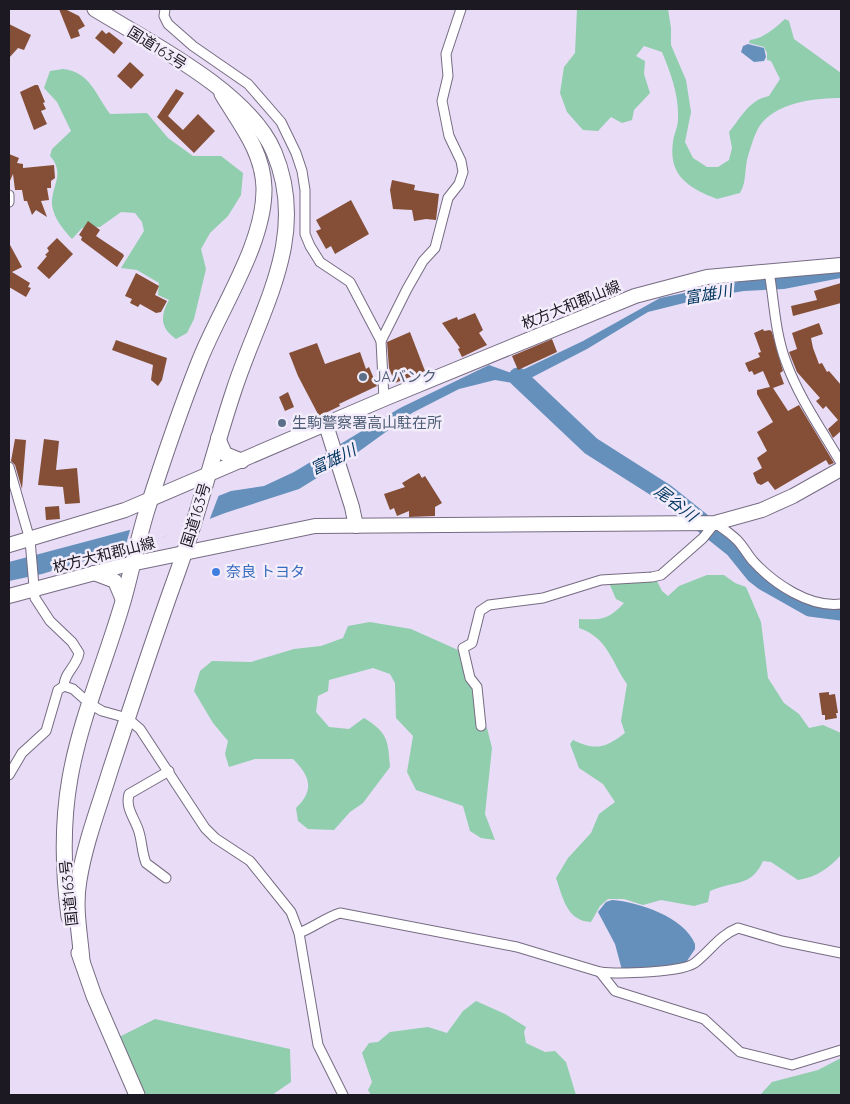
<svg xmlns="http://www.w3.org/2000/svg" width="850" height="1104" font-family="Quicksand,'Noto Sans JP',sans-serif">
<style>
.green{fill:#90ceae}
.water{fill:#6490bb}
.pier{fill:#e8dcf6}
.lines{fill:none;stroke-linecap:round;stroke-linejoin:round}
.river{stroke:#6490bb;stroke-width:19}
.building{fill:#844f36}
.minor-casing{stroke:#766c82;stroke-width:11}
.primary-casing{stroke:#766c82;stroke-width:16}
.trunk-casing{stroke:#766c82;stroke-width:17}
.minor{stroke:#fff;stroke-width:9}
.primary{stroke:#fff;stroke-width:14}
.trunk{stroke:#fff;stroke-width:15}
.service-dot{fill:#5c6f8a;stroke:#f3ecfb;stroke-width:2}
.shop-dot{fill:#3f7fe0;stroke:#f3ecfb;stroke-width:2}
.labels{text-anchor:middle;stroke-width:5;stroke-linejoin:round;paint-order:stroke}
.street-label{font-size:15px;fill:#1d1922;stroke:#f3ecfb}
.service-label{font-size:15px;fill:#4e5e75;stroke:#f3ecfb;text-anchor:start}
.shop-label{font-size:15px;fill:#366cbe;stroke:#f3ecfb;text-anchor:start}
.water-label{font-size:16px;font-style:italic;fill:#00365f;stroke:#f3ecfb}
</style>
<rect width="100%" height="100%" fill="#e8dcf6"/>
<g class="green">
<path d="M577 9H668L671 28V45L686 80 691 112 685 142 693 158 707 167H718L729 160 732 148 729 132C741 118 749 100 769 96L780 79 771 61 767 60V53L764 47 749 43 750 40C764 38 775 28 785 19L789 21 794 39 841 73V98C815 98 775 102 759 127 754 135 751 147 748 156 744 170 747 181 740 193L717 199C689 188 668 176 673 142 674 134 678 127 678 119 679 95 671 74 662 52L644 46 636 56 645 61 644 74 650 93 634 110 632 120 622 123 611 117 598 131 583 130 567 112 560 93 564 67 575 53Z"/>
<path d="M63 69C90 72 95 94 110 114L147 113 168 138 193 156H221L243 173 241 195 228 216 210 233 201 249 206 269 194 319 187 333 176 339C160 328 160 316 169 300L158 295 159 283 137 270 121 268 144 231 142 222 135 213 121 212 100 227 82 228 72 239C63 229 54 219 52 205 51 186 66 174 50 156L52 149 71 131 57 102 44 88 50 71Z"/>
<path d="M707 575H724L735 583 746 587 761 622 768 678 784 703 799 714 809 728 823 725 841 733V855C829 868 817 877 798 880L771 862 763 861C751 888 734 880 710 891L708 902 694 906 661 900 643 905 624 899H608L600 906 591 922C567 921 563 898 556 878L568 858 591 833 599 814 615 802 603 784 579 768 570 744 573 740C596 751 605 748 625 733L621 721 627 684C611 661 608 638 579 628V619C602 620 608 620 624 603L616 599 609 583 657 581 662 591 668 596 679 586Z"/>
<path d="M370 622 411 629 458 650 466 677 474 688V712L487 728 492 748 485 814 495 840 481 838 470 831 463 806 416 790 407 772 413 736 396 718 395 683 390 674 373 668 329 680 328 691 318 696 316 712 329 727 349 729 364 718C388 733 388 740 390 767L363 803 350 812 334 830 308 829 298 821 296 808C315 790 310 776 293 759H255L229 767 225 754 228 741 213 723 194 691 200 671 212 661 251 662 294 649 321 646 343 638 348 626Z"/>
<path d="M476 1001 505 1014 526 1027 524 1032 526 1043 545 1052 555 1051 566 1062 576 1095H371L368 1090 372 1082 362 1053 369 1043 378 1042 390 1032 428 1027 447 1033 463 1011Z"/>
<path d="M155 1019 290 1049 291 1082 272 1095H139L119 1037Z"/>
<path d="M841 1058V1095H760L772 1082 818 1070Z"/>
</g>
<g class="water">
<path d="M748 44 764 48 766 57 764 61 754 62 741 52 743 46Z"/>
<path d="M841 270V278L784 289 744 291 712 296 648 312 587 349 519 384 495 380 459 389 412 413 354 455 299 489 225 513 163 537 42 574 9 581V562L137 528 231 491 264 486 294 472 400 408 489 365 514 374 583 341 660 298 738 282Z"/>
<path d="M612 900C639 902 684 917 695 944V949L685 964 622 970 615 944 598 912 606 902Z"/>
</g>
<path class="pier" d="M220 492 209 521 124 551 131 527Z"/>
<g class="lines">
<path class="river" d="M518 377 591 446 665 493 734 548 755 574 764 581 810 607 841 611"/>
</g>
<g class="building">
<path d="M59 9H65L79 16 85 26 78 30 80 36 71 39Z"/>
<path d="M9 24 31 35 24 50 18 48 9 58Z"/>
<path d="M102 30 106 34 109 32 123 43 114 54 95 38Z"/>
<path d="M130 62 144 75 131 89 117 76Z"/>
<path d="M35 85H38L45 102 43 103 46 109 41 111 47 124 34 130 20 92Z"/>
<path d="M176 89 184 93 168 116 183 130 198 114 215 131 194 153 157 117Z"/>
<path d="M9 154 19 158 17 163 23 164V168L54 165 55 178 51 181V188H47L49 200 41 201 47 217 36 210 32 215 27 201H24L22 190H15L13 174 9 183Z"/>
<path d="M392 180 415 185 414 190 439 194 436 220 426 219 414 221 412 210 393 209 390 190Z"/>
<path d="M351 200 369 234 335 254 331 246 326 249 316 231 321 229 316 220Z"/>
<path d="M88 221 100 230 96 236 123 254 124 256 117 267 81 240 82 237 79 235Z"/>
<path d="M57 238 73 254 49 279 37 268 47 256 45 255 49 251 47 248Z"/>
<path d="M9 243 22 267 12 272 30 283 28 287 31 288 26 297 9 287Z"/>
<path d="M136 273 159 286 155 295 167 301 161 312 156 313 140 304 138 307 130 303 132 299 125 296Z"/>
<path d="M841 283V303L793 316 791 306 817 300 814 291Z"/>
<path d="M475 313 483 330 479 333 487 345 462 357 458 349 460 348 442 323 457 317 458 320Z"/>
<path d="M819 323 823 334 811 338 813 348 819 364 822 363 827 372 829 371 841 385V431L833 438 828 429 838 420 826 406 823 409 816 401 820 398 797 372 789 352 797 349 792 333Z"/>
<path d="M763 329 764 331 770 330 772 332 783 371 780 373 784 384 773 388 788 411 799 405 834 463 829 465 826 460 775 490 768 481 761 485 757 483 753 473 762 468 757 458 767 451 757 432 773 422 757 394V390L770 387 763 371 754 375 752 371 749 372 745 363 760 357 758 353 761 352 754 333Z"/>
<path d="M410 332 425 371 395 383 389 368 387 342Z"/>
<path d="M552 339 557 352 518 370 512 356Z"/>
<path d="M116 340 167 358 162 380 158 386 151 380 153 365 112 350Z"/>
<path d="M317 343 325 364 360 352 366 369 369 367 377 386 339 404 340 406 319 416 298 376 289 353Z"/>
<path d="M288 392 294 407 285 411 279 397Z"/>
<path d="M15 439 26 440 22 489 15 465 11 461Z"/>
<path d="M44 439 59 441 56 470 77 468 80 503 65 504 63 487 38 485Z"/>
<path d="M419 473 422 478 425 476 442 503 435 507V516L409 517V511L397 516 394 508 390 510 384 494 405 487 402 483Z"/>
<path d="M59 506 60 519 46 520 45 507Z"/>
<path d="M829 692V695L835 694 838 713H836L837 718 825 720V715H822L819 693Z"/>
</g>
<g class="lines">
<defs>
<g id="minor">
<path d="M165 9 164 16 168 24 193 46 248 84 281 122 296 153 302 171 305 190V234L310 246 320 262 350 282 381 341"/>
<path d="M9 195V202"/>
<path d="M769 271C774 301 775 333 786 362 799 398 822 430 841 463"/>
<path d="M384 399 381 341 407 289 423 261 435 248 448 198 459 184 463 172 461 161 449 136 442 101 448 76 446 54 461 9"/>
<path d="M9 467 30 540 35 598 50 621 72 642 79 653C77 666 64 673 64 686L73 689 90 704 102 711 127 718 140 729 205 828 215 838 250 861 291 912 299 933 318 1045 343 1095"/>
<path d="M481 726 477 687 470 678 463 648 472 643 480 611 489 605 543 598 601 580 652 577 661 575 703 538 715 523C722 528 730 533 737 540 743 546 747 554 753 561 774 584 810 608 841 604"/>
<path d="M9 775 22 753 46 731 58 690 64 686"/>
<path d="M166 878 146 863C142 853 142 842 139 832 135 818 125 809 129 794L169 771"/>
<path d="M299 933C314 927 325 918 340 913L517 947 600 972C617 974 684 973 696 962 711 950 720 935 738 928L782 941 841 953"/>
<path d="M600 972 615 991 704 1019 740 1052 792 1065 841 1050"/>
</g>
<g id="primary">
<path d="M326 425 352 507 356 526"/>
<path d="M218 438 225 454 242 461"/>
<path d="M9 545 125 510 384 399 635 296 707 277 841 265"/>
<path d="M94 573 115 581 123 600"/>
<path d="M9 596 121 566 315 526 715 523 762 510 793 496 841 469"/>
</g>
<g id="trunk">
<path d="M69 917C63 871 62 823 70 778 81 716 107 658 124 598 132 569 138 539 147 510 163 460 180 410 199 362 219 310 265 244 264 188 263 151 240 124 222 94"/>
<path d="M79 953 94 996 137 1095"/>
<path d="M82 961C80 934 74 908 79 880 85 843 99 807 110 771 132 704 154 637 178 571 199 512 214 450 234 390 260 310 310 237 274 152 249 92 149 42 95 9"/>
</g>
</defs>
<use href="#minor" class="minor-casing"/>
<use href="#primary" class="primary-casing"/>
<use href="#trunk" class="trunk-casing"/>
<use href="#minor" class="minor"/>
<use href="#primary" class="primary"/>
<use href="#trunk" class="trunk"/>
</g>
<g class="service-dot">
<circle cx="363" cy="377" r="5"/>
<circle cx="282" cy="423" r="5"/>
</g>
<circle class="shop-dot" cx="216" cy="572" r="5"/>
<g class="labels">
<g class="street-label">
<text transform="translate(157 48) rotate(32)" y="5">国道163号</text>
<text transform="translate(571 305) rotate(-22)" y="5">枚方大和郡山線</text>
<text transform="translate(196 515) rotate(-73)" y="5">国道163号</text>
<text transform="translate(104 555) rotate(-14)" y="5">枚方大和郡山線</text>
<text transform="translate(69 893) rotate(-96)" y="5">国道163号</text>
</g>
<g class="service-label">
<text x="373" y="382">JAバンク</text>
<text x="292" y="428">生駒警察署高山駐在所</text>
</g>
<g class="shop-label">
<text x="226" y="577">奈良 トヨタ</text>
</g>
<g class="water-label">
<text transform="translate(708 294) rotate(-10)" y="6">富雄川</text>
<text transform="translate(333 459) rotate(-26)" y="6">富雄川</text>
<text transform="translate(676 503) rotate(37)" y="6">尾谷川</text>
</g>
</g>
<rect width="850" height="1104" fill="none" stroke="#1d1922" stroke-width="20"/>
</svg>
